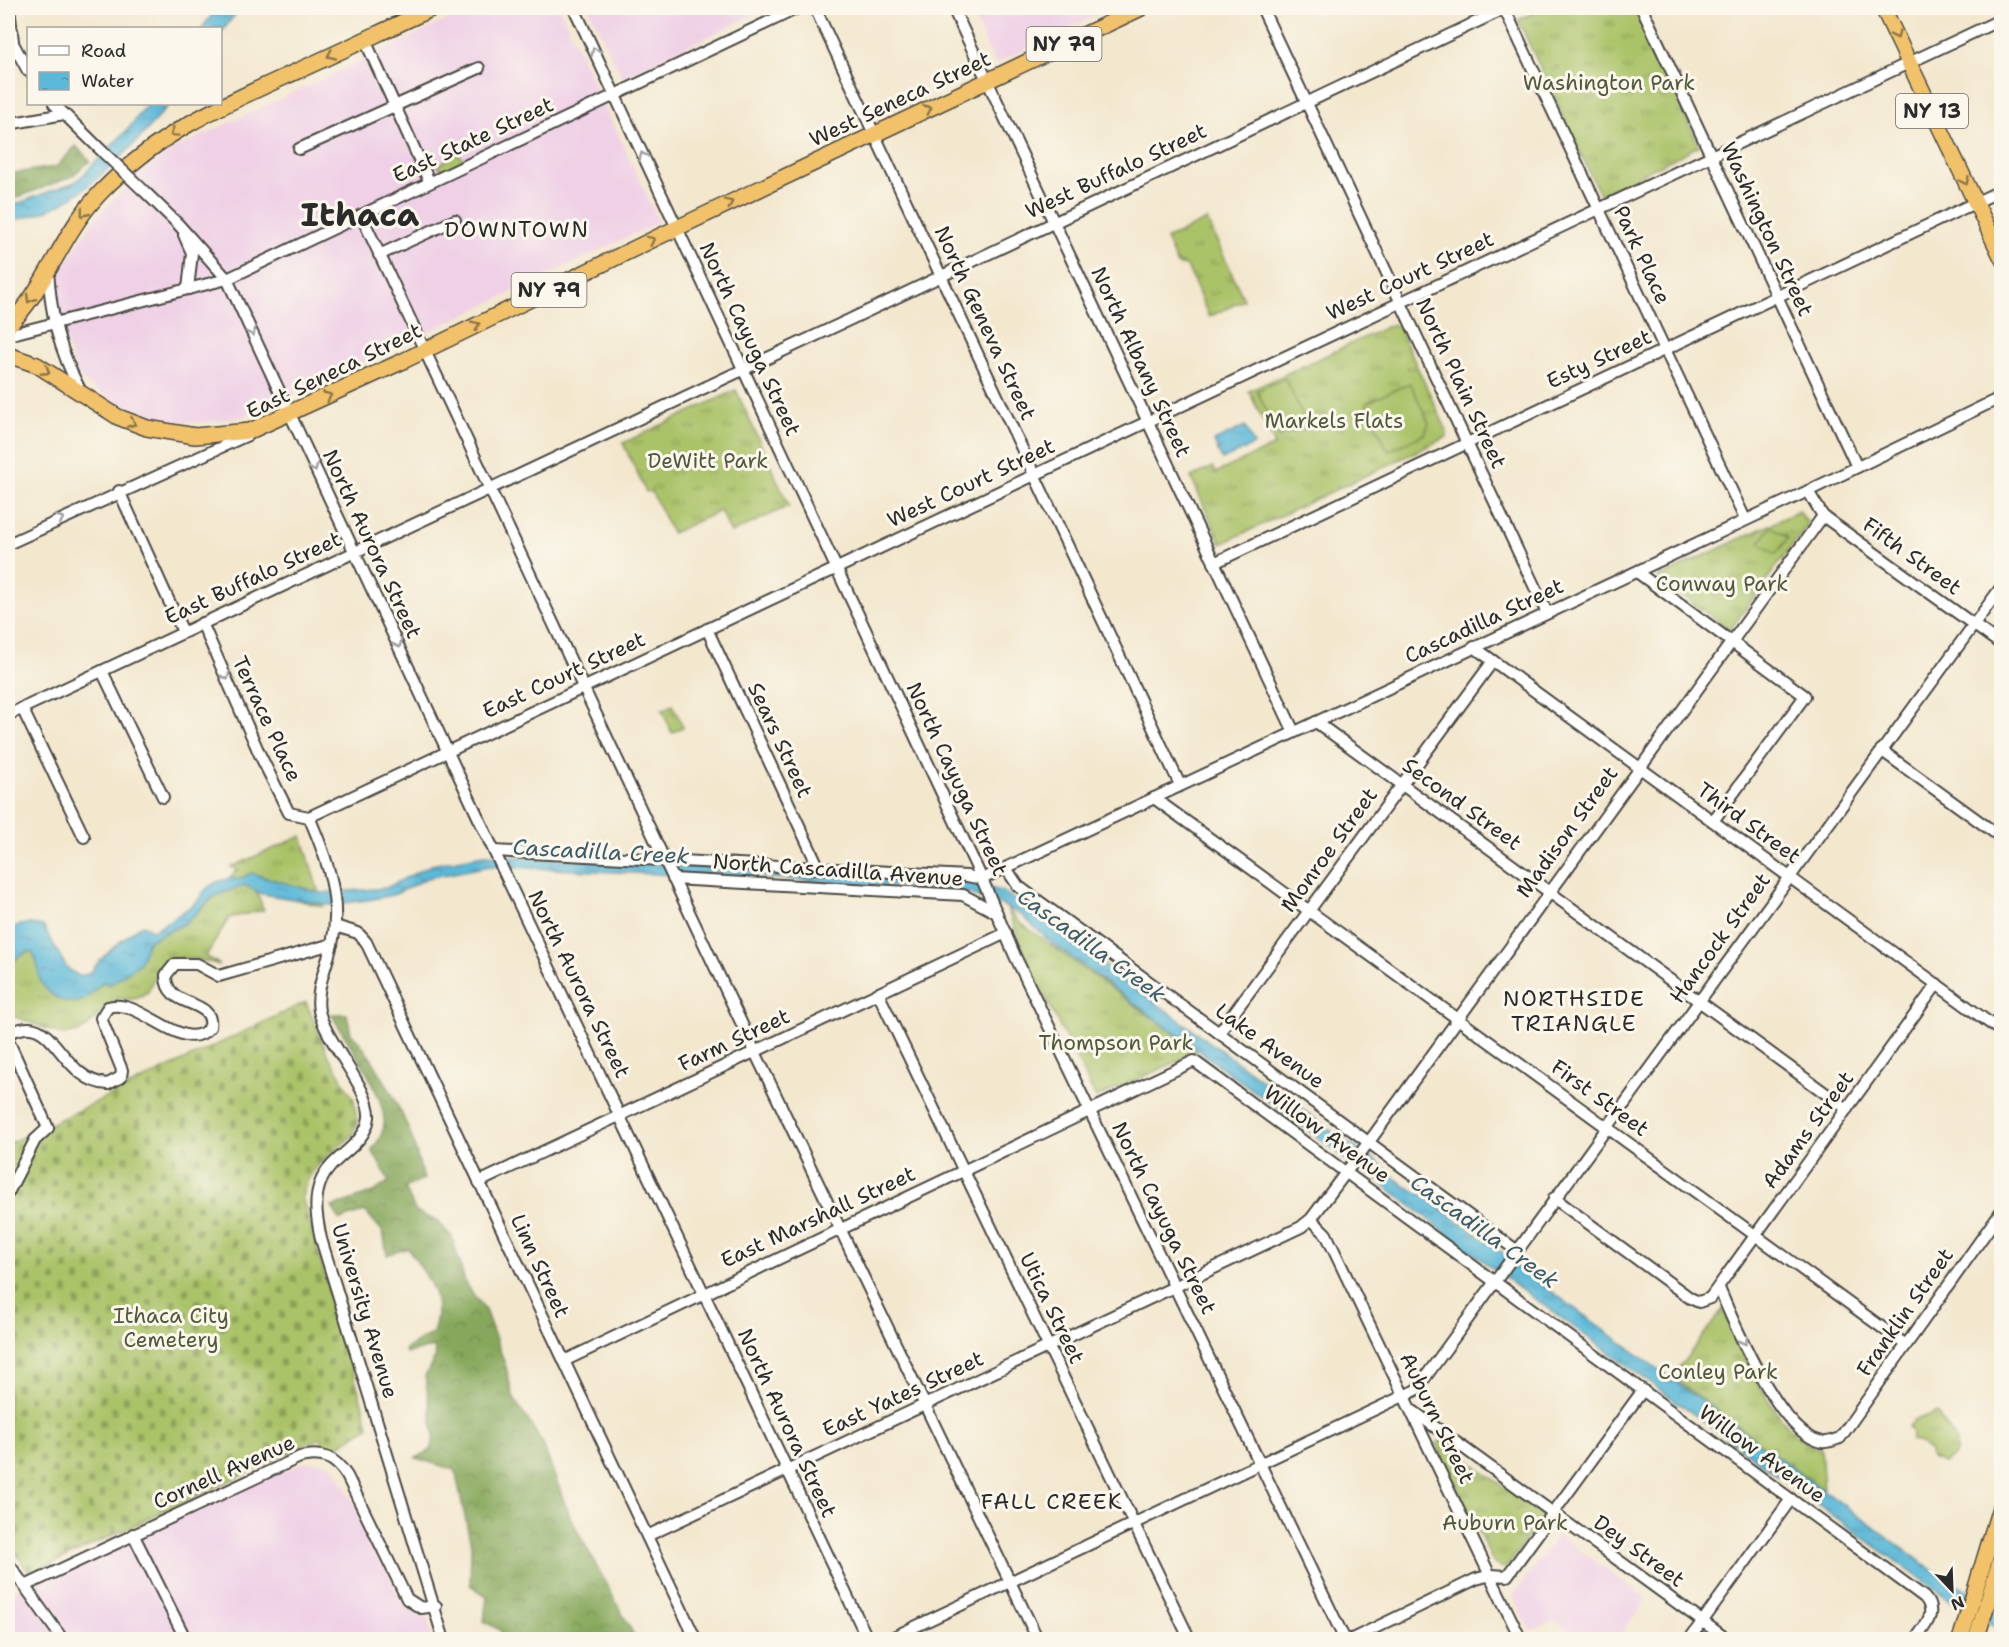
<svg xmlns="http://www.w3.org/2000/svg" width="2009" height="1647" font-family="'Shantell Sans',sans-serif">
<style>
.built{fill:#efd0e6}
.grass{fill:url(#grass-tufts);stroke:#6a764a;stroke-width:1.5}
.forest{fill:url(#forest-crowns);stroke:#596a44;stroke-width:1.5}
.cemetery{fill:url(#cemetery-stones);stroke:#6a764a;stroke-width:1.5}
.garden{fill:#aac268;stroke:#6a764a;stroke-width:1.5}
.water{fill:url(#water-ripples);stroke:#427282;stroke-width:1.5}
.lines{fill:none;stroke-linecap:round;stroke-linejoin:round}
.minor-casing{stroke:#494743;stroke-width:14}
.highway-casing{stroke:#494743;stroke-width:18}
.minor{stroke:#fff;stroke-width:10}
.highway{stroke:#f2c26a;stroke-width:15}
.minor-bridge-casing{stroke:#494743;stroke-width:14;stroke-linecap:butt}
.minor-bridge{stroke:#fff;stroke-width:10}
.oneway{stroke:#8e764a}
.oneway2{stroke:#a0a0a0}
.labels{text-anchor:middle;stroke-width:6;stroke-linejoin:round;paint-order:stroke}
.shield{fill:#fbf7ec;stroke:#696865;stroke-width:1.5}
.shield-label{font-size:20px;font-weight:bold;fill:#2b2b2b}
.park-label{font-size:21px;fill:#51583d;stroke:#fbf7ec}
.street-label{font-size:21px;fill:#2b2b2b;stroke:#fbf7ec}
.neighbourhood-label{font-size:22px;letter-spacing:1.5px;fill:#2b2b2b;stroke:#fbf7ec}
.water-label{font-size:22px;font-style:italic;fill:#3b5c68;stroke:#fbf7ec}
.town-label{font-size:33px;font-weight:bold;fill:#2b2b2b;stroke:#fbf7ec}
</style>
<defs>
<pattern id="grass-tufts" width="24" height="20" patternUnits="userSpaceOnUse" patternTransform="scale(1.5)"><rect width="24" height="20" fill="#aac268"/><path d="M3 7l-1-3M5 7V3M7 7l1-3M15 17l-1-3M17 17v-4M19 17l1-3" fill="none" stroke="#8b9e56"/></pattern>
<pattern id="forest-crowns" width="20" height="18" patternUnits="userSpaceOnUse" patternTransform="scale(1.5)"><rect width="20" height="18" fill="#87a85c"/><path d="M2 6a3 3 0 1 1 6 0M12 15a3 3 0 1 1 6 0" fill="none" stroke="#6f894c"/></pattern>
<pattern id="cemetery-stones" width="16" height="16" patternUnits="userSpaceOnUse" patternTransform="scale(1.5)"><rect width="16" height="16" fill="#aac268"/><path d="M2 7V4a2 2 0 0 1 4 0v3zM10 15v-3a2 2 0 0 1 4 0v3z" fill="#8b9e56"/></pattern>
<pattern id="water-ripples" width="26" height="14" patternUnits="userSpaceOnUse" patternTransform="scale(1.5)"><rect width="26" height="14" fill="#5ab8d8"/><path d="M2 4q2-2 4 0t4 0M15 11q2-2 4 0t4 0" fill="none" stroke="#4b96af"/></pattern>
</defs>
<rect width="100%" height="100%" fill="#fbf7ec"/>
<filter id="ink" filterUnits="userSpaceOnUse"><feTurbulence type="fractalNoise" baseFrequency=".0167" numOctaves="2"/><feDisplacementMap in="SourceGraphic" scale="12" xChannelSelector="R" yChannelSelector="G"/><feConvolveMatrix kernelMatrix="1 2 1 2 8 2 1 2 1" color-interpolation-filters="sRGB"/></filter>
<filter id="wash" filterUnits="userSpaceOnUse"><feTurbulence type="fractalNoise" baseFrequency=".008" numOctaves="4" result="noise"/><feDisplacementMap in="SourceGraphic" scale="24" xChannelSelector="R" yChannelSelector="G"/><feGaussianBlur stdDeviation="1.35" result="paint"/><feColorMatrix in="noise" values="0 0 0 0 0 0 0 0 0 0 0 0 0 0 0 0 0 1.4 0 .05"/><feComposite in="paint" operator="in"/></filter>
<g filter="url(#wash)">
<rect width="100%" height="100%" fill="#f3e7ce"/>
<g class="built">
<path d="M473 8H559L659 222 418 337 242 417 198 423 168 421 112 402 83 380 75 368 65 339 57 300 62 268 94 220 143 170 176 148Z"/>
<path d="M588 8H767L622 78Z"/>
<path d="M970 8H1111L995 64Z"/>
<path d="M305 1462H320L335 1467 402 1601 419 1615 428 1617 432 1639H8V1582L15 1591Z"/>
<path d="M1558 1535 1647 1599 1617 1639H1581L1554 1621 1534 1630 1529 1629 1513 1596Z"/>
</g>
<g class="grass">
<path d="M1544 8H1634L1699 146 1600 195 1518 20Z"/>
<path d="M456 152 465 161 448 175 438 166Z"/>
<path d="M1207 220 1244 300 1209 317 1187 266 1177 264 1166 239Z"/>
<path d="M1393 324 1399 328 1447 431V437L1221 544 1191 477 1213 467 1216 473 1275 445 1249 391Z"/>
<path d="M736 390 789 506 731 533 720 511 672 533 651 491 646 492 623 443Z"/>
<path d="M1799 511 1808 524 1730 630 1657 578Z"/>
<path d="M673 705 683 727 672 733 662 710Z"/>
<path d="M302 836 323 907 276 894 253 883 264 910 229 918 206 956 220 965C181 954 163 950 148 992L134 999H119L80 1032 63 1035 8 1014V945L17 933 74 989 175 921 217 890 238 869 231 867Z"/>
<path d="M1007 908 1019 922 1197 1050 1194 1054 1096 1098 1031 969Z"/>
<path d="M1723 1309C1742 1349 1775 1436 1821 1449L1824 1491 1672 1377Z"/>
<path d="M1937 1412C1943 1430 1962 1432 1955 1456L1943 1463 1931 1458 1930 1451 1920 1443 1911 1441 1912 1432 1908 1426 1914 1423 1913 1421Z"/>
<path d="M1442 1441 1543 1516 1508 1566 1501 1568 1494 1564 1437 1445V1442Z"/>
</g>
<g class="forest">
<path d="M76 146 90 161 71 177 8 201V174L56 167Z"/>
<path d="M331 1014H347L351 1034C371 1050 403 1113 412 1138 417 1152 419 1166 424 1179L405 1188 416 1212 436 1220 452 1237 466 1285 485 1310 506 1367 513 1397 542 1442 570 1517 636 1639H504L500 1630 484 1621 487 1596 470 1585 471 1545 455 1470 416 1458 431 1450 434 1436 425 1376 436 1356 434 1347 406 1353 405 1349 433 1333C445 1296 428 1279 408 1248L387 1255 383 1232 365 1211 340 1220 332 1207 374 1192 389 1181 372 1150C378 1141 385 1132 384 1120 382 1088 347 1042 331 1014Z"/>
</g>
<path class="cemetery" d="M306 1002 327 1053 354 1100 357 1123 353 1135C332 1153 307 1168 302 1197L369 1427 333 1449 325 1447 321 1438 30 1574 8 1542V1144Z"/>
<g class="garden">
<path d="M1285 378 1307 425 1279 438 1257 391Z"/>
<path d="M1410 383 1429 423 1425 434 1388 451 1366 403Z"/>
<path d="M1771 526 1788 538 1776 554 1760 543Z"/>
</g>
<g class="water">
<path d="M217 8H240L221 33 220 28H202Z"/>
<path d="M147 104H169C144 137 87 195 48 210 35 216 21 218 8 222V207L77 181 130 127Z"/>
<path d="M1245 426 1254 445 1222 460 1214 441Z"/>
<path d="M484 855 965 881 1004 892 1344 1140 1376 1160 1403 1185 1422 1195 1503 1253 1525 1272 1938 1574 2001 1608V1629L1977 1618 1948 1599 1491 1267 1377 1180 1342 1158 1336 1151 1053 944 1021 915 1002 905 965 892 705 873 695 876 490 866 427 878 396 894 374 899 330 905 262 894 244 885 215 896 184 924 148 941 139 964 109 985 104 982C96 986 92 996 83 1000 68 1008 46 995 40 980 37 970 40 966 33 953L28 951 8 964V930C20 923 29 923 43 926L67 968 79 976C94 974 92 968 101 959 113 948 128 933 143 925L152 930C164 925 186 910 196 902 200 899 202 894 205 890 214 881 228 877 240 879L251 873 320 893 363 890 386 888 431 865Z"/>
</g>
</g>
<g filter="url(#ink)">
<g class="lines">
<defs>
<g id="minor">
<path d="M9 8 13 41"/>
<path d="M574 8 982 879 1015 956 1345 1640"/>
<path d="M815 8 1180 785"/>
<path d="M953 8 1294 732"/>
<path d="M1262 8 1547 613"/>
<path d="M1504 8 1745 519"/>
<path d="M1642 8 1857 467"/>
<path d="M8 34 28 71"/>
<path d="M365 40 429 181"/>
<path d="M54 104 105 154"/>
<path d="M8 124 64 114"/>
<path d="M299 149 479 68"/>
<path d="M143 190 178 224 227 279 494 851 868 1640"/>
<path d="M361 215 755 1052 1038 1640"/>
<path d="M184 235 192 253 188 289"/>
<path d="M379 255 455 220"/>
<path d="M48 270C51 318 59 349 81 392"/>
<path d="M8 335 227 279 798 8"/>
<path d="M119 491 183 632"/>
<path d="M1808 491 1823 516 2002 645"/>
<path d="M8 544 250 434"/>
<path d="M1214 563 2002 190"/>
<path d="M1637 572 1805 696 1713 821"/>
<path d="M202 623 260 755 289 813 309 817 2002 19"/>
<path d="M707 629 819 868"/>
<path d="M1474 647 2002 1032"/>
<path d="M102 671 163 797"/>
<path d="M22 708 84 837"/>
<path d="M8 715 851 319 1506 8"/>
<path d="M1316 722 1847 1109"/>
<path d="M1881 750 2002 838"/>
<path d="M1154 798 1906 1345"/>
<path d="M309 817C327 858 342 900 332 944 327 965 315 990 319 1011 326 1042 371 1090 369 1117 366 1146 331 1156 321 1181 313 1199 317 1220 321 1239L444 1640"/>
<path d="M494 851 967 876 982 879"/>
<path d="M1006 868 1018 886 1516 1250"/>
<path d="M673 879 963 895 997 913"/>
<path d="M982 879 1808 491 2002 397"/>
<path d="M335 926 358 933 366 942 696 1640"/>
<path d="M878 993 1190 1640"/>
<path d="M8 1033C14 1031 23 1027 30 1028 57 1030 68 1082 108 1084L121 1077 122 1070 101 1018 108 1007C141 996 184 1058 210 1027 215 997 165 1010 166 975L175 964H197L219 976 332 944"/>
<path d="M1219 1033 1493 661"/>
<path d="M8 1040 48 1128 35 1140 8 1193"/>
<path d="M479 1182 1006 933"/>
<path d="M1554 1198 1690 1298 1699 1302 1710 1298 1937 984"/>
<path d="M1311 1219 1326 1234 1521 1640"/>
<path d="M1719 1288C1735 1326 1780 1434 1822 1442 1828 1443 1834 1440 1840 1438L2002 1210"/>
<path d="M564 1361 1194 1061 1924 1597C1938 1612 1926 1625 1915 1640"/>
<path d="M1413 1411 1728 1640"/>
<path d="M133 1534 186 1640"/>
<path d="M647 1536 1301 1227 1311 1219 1374 1135 1823 516"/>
<path d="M8 1563 63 1640"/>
<path d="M25 1586 300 1457C322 1452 335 1457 347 1476L407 1599 421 1608 436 1606"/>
<path d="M887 1640 1416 1390 2002 586"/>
<path d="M1350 1640 1476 1579 1491 1575 1507 1576 1643 1390"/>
<path d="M1689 1640 1791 1499"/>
</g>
<g id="highway">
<path d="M1883 8 2002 258"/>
<path d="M8 326C47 288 61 233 101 192 158 133 220 106 293 73 340 52 387 29 433 8"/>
<path d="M8 355 37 365 118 417 147 428 195 436 250 431 401 362 658 237 1141 8"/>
<path d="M1960 1640 2002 1501"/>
<path d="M1976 1640 2002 1555"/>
</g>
</defs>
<use href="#minor" class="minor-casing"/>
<use href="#highway" class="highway-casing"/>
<use href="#minor" class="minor"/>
<use href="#highway" class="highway"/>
<defs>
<path id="minor-bridge" d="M105 154 143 190"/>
</defs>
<use href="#minor-bridge" class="minor-bridge-casing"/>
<use href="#minor-bridge" class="minor-bridge"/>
</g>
<defs><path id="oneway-chevron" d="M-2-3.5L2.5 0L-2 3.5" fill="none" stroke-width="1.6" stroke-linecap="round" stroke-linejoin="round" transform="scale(1.5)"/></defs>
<g class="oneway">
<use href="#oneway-chevron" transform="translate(1896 35) rotate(65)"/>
<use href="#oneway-chevron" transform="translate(331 55) rotate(155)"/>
<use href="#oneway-chevron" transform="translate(928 109) rotate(-25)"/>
<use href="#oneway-chevron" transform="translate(174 133) rotate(146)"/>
<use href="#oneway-chevron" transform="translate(1965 181) rotate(65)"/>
<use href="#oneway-chevron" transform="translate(729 203) rotate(-26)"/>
<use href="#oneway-chevron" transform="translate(84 213) rotate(129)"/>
<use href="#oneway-chevron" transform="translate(651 240) rotate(-26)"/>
<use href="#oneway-chevron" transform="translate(30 299) rotate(121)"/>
<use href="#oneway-chevron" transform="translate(476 325) rotate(-26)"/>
<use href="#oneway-chevron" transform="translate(46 371) rotate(33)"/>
<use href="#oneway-chevron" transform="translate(328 396) rotate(-25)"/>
<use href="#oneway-chevron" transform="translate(132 423) rotate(23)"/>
</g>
<g class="oneway2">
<use href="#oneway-chevron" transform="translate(595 51) rotate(-116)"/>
<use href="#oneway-chevron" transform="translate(643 156) rotate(-114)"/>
<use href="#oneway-chevron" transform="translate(252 332) rotate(65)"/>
<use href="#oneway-chevron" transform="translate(314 468) rotate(65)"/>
<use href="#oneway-chevron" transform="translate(60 519) rotate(-25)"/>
<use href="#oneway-chevron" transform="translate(398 644) rotate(65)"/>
<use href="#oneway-chevron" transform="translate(226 676) rotate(66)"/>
<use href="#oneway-chevron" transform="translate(1744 1341) rotate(64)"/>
</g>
</g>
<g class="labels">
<g class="shield">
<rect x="1026.5" y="27" width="75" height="34" rx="4.5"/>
<rect x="1896" y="94" width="72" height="34" rx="4.5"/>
<rect x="511.5" y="273" width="75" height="34" rx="4.5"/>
</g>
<g class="shield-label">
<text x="1064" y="51">NY 79</text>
<text x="1932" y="118">NY 13</text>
<text x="549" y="297">NY 79</text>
</g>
<g class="park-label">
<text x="1609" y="90">Washington Park</text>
<text x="1334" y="428">Markels Flats</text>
<text x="708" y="468">DeWitt Park</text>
<text x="1722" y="591">Conway Park</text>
<text x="1116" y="1050">Thompson Park</text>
<text x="171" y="1323">Ithaca City<tspan x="171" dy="24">Cemetery</tspan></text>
<text x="1718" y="1379">Conley Park</text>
<text x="1505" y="1530">Auburn Park</text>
</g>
<g class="street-label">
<text transform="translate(900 99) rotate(-25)" y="7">West Seneca Street</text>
<text transform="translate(473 140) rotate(-25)" y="7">East State Street</text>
<text transform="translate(1116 171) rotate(-25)" y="7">West Buffalo Street</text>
<text transform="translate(1767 229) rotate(65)" y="7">Washington Street</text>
<text transform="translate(1642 255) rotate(65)" y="7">Park Place</text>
<text transform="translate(1410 276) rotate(-25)" y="7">West Court Street</text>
<text transform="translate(985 323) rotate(65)" y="7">North Geneva Street</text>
<text transform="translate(750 339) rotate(65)" y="7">North Cayuga Street</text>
<text transform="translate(1599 359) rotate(-25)" y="7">Esty Street</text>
<text transform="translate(1141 362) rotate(65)" y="7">North Albany Street</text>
<text transform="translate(334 371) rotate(-26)" y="7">East Seneca Street</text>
<text transform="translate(1461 383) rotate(65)" y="7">North Plain Street</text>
<text transform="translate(971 483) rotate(-25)" y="7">West Court Street</text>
<text transform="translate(372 544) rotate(65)" y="7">North Aurora Street</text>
<text transform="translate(1912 556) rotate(36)" y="7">Fifth Street</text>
<text transform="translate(253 578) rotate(-25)" y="7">East Buffalo Street</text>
<text transform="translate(1484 621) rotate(-25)" y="7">Cascadilla Street</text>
<text transform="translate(564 675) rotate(-25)" y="7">East Court Street</text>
<text transform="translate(267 719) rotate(65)" y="7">Terrace Place</text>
<text transform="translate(780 740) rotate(65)" y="7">Sears Street</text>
<text transform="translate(957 779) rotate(65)" y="7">North Cayuga Street</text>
<text transform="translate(1462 804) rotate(36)" y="7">Second Street</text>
<text transform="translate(1749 823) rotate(36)" y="7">Third Street</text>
<text transform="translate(1567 832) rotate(-54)" y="7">Madison Street</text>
<text transform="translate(1329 850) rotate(-54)" y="7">Monroe Street</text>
<text transform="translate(838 870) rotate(4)" y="7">North Cascadilla Avenue</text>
<text transform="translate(1720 938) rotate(-54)" y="7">Hancock Street</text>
<text transform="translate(579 984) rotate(64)" y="7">North Aurora Street</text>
<text transform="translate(734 1040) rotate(-25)" y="7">Farm Street</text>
<text transform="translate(1270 1046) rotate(36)" y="7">Lake Avenue</text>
<text transform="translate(1600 1098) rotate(36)" y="7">First Street</text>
<text transform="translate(1808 1130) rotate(-54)" y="7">Adams Street</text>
<text transform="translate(1327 1134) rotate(36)" y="7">Willow Avenue</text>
<text transform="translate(818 1217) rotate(-25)" y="7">East Marshall Street</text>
<text transform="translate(1164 1218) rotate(64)" y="7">North Cayuga Street</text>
<text transform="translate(540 1266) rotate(65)" y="7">Linn Street</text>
<text transform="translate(1052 1308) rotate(64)" y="7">Utica Street</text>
<text transform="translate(365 1311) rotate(73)" y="7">University Avenue</text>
<text transform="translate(1905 1312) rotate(-55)" y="7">Franklin Street</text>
<text transform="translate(903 1394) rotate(-25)" y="7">East Yates Street</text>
<text transform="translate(1437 1418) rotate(64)" y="7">Auburn Street</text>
<text transform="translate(787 1423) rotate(65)" y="7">North Aurora Street</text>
<text transform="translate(1762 1454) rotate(36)" y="7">Willow Avenue</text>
<text transform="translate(224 1472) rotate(-24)" y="7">Cornell Avenue</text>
<text transform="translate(1639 1551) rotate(36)" y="7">Dey Street</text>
</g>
<g class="neighbourhood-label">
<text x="517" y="237">DOWNTOWN</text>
<text x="1574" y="1006">NORTHSIDE<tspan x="1574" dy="25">TRIANGLE</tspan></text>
<text x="1052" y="1509">FALL CREEK</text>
</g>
<g class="water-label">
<text transform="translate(601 851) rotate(3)" y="8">Cascadilla Creek</text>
<text transform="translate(1092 945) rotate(36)" y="8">Cascadilla Creek</text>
<text transform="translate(1485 1231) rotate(36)" y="8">Cascadilla Creek</text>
</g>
<g class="town-label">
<text x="360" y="226">Ithaca</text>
</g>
</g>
<rect width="2009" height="1647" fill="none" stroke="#fbf7ec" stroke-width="30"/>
<rect x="27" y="27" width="195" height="78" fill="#fbf7ec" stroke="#a8a59f" stroke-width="1.5"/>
<rect x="39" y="46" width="30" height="9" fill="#ffffff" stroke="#a8a59f" stroke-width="1.5"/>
<text x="81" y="57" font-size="18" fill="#2b2b2b">Road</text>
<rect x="39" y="72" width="30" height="18" fill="url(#water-ripples)" stroke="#a8a59f" stroke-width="1.5"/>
<text x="81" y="87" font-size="18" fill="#2b2b2b">Water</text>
<g transform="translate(1952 1590) rotate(157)" stroke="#fbf7ec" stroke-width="4.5" paint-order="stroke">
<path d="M0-4.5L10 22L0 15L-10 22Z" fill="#2b2b2b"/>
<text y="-9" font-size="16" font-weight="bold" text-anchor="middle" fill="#2b2b2b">N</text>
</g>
</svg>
